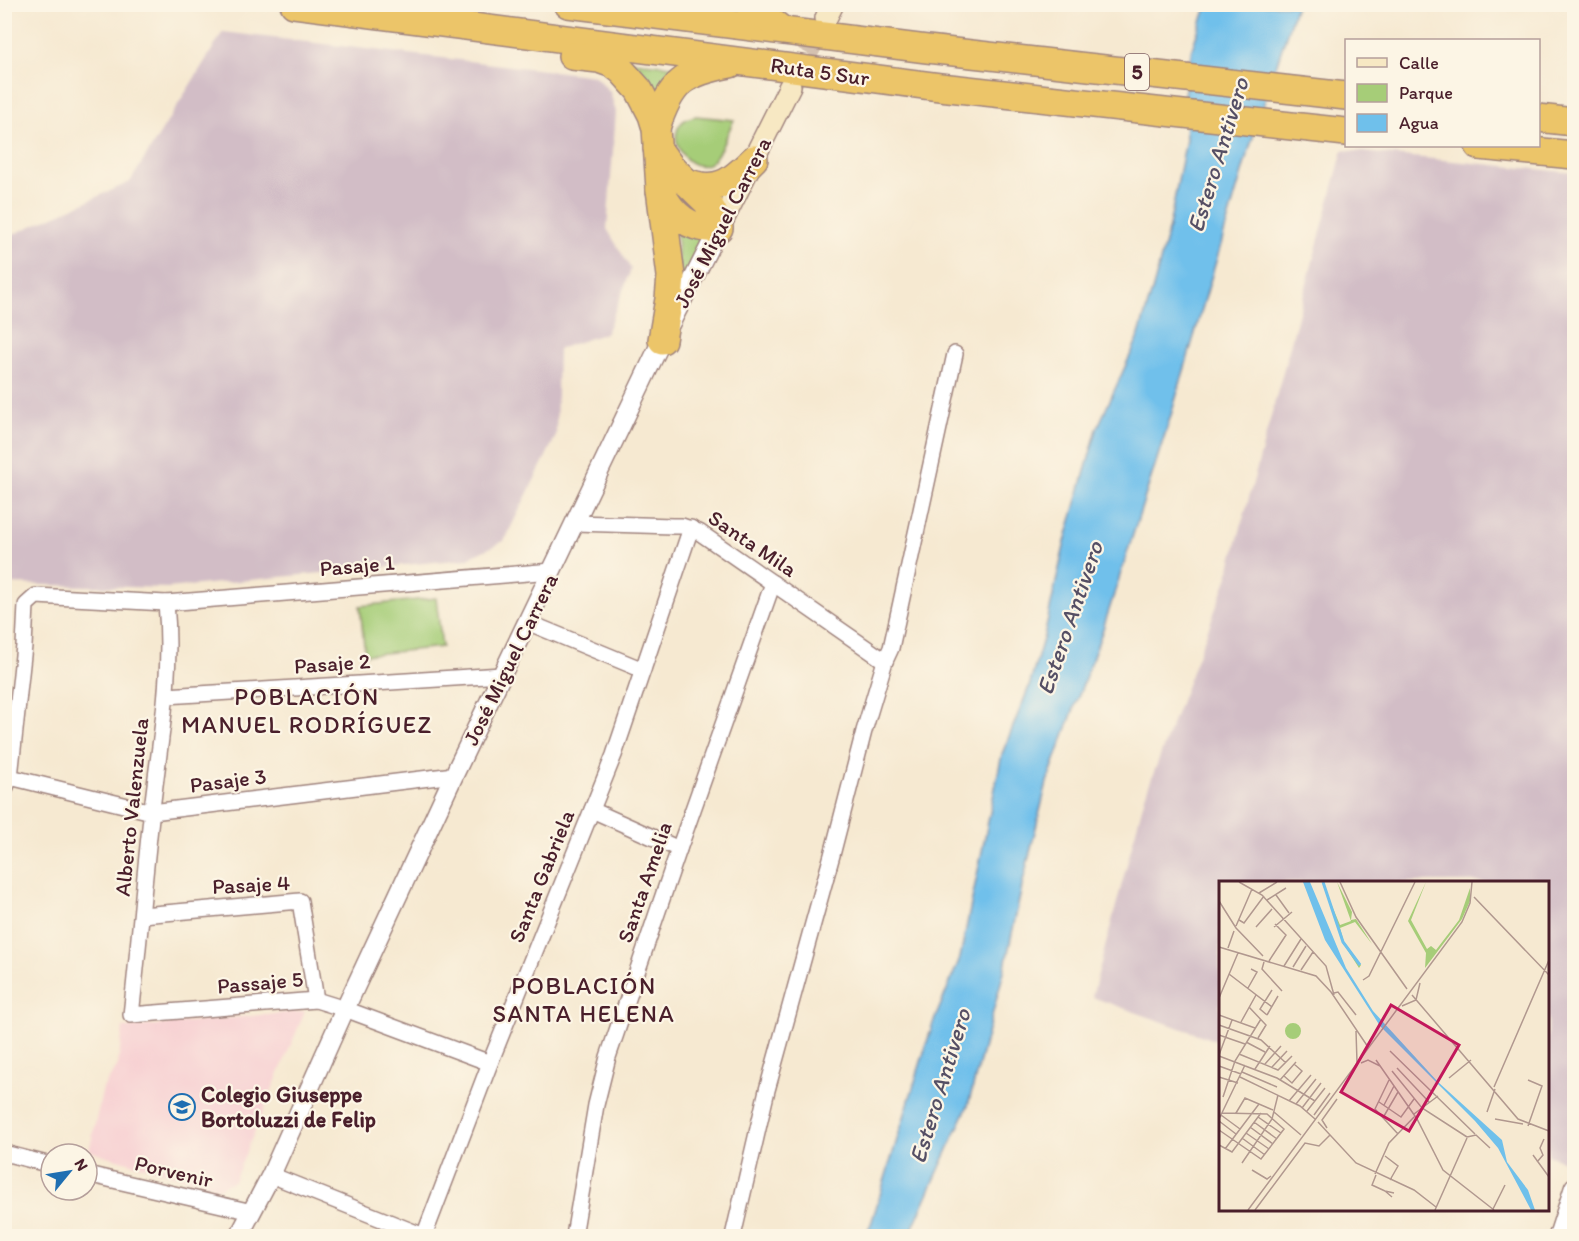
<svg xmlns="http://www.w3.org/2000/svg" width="1579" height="1241" font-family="Itim,sans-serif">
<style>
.built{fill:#f7cfd2}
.industrial{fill:#d2bdc6}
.green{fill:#a6cd78;stroke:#787652;stroke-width:1.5}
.water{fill:#6fc0eb;stroke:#5c708b;stroke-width:1.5}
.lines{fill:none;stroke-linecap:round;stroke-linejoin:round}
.secondary-tunnel{stroke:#d4c1b0;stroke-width:21;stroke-dasharray:21 10;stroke-linecap:butt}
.minor-casing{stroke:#a0847e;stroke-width:18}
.tertiary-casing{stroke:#a0847e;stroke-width:21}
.secondary-casing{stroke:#a0847e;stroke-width:24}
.motorway-casing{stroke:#a0847e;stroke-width:30}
.minor{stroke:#fff;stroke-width:15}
.tertiary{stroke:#fff;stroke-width:18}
.secondary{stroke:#f7e8c3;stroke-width:21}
.motorway{stroke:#ecc569;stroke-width:27}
.labels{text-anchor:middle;stroke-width:4.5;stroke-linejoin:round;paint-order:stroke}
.shield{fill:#fcf5e5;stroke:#7f5f63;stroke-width:1.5}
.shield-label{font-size:21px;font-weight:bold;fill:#4a1f2b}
.street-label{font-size:22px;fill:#4a1f2b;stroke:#fcf5e5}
.poi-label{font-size:22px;font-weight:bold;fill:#4a1f2b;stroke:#fcf5e5;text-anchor:start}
.water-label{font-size:24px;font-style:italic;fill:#554f65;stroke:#fcf5e5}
.neighbourhood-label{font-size:24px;letter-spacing:1.5px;fill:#4a1f2b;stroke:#fcf5e5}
.inset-river{fill:none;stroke:#6fc0eb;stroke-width:3}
.inset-road{fill:none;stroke:#b1988f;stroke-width:1.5}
.view{fill:#c2185b;fill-opacity:0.15;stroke:#c2185b;stroke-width:3}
.inset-edge{fill:none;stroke:#4a1f2b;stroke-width:3}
</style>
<rect width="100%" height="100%" fill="#fcf5e5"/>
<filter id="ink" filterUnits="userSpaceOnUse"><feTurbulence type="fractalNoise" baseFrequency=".0167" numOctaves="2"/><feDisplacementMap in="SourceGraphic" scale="12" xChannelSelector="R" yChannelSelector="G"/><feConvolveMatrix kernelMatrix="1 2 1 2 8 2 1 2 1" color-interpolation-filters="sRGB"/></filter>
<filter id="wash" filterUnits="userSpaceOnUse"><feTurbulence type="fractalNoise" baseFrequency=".008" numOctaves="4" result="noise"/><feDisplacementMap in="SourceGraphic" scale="24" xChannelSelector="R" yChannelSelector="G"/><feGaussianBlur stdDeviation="1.35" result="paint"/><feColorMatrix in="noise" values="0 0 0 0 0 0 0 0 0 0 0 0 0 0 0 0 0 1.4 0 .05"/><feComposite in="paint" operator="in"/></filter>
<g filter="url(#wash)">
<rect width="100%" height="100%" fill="#f6e9d1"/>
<path class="built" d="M305 1011 234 1181 219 1188 89 1151 103 1088 118 1065 123 1028Z"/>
<g class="industrial">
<path d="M223 32 595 76 610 92 616 112 607 229 631 269 626 283 606 333 558 349 556 436 504 541 466 559 168 588 6 584 5 588V238L130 182Z"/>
<path d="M1343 150 1574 173V1165L1548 1155V882H1220V1042L1092 997 1145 796 1227 579Z"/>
</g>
<g class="green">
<path d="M618 60 697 69 659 104Z"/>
<path d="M696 116 734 120C728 131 719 159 708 164 684 175 657 123 696 116Z"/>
<path d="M676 223 705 236 680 290Z"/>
<path d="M436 598 442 647 365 655 360 606Z"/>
</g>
<path class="water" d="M1208 5H1296L1245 162 1171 415 1102 632 1047 782 1024 877 1004 971 968 1105 909 1236H866L872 1221 932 1026 960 958 1002 754 1029 687 1044 636 1065 542 1097 429 1138 338 1155 281 1169 227 1186 140 1184 94 1192 49 1204 13Z"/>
</g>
<g filter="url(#ink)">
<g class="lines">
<path class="secondary-tunnel" d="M793 81 823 24"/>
<defs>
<g id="minor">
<path d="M575 523 673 526H682L699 532 885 661"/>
<path d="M166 603C173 672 160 741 152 809 144 878 139 946 131 1015L316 1000 345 1009 490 1063"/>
<path d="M527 622 643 670"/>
<path d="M166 696 502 675"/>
<path d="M10 777 152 812 454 775"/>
<path d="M4 792 10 777 24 646 26 605 36 596 166 603 552 571"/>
<path d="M592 810 679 849"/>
<path d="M142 915 300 901 316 1000"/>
<path d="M4 1153 51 1165"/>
<path d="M87 1174 252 1212"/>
<path d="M271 1175 424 1236"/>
<path d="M424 1236 490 1063 614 755 691 528"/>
<path d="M574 1236 596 1105 608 1057 679 849 773 583"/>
<path d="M733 1236 767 1090 832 855 864 731 885 661 891 648 955 354"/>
</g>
<g id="tertiary">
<path d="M239 1236 271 1175 345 1009 454 775 662 340 719 228"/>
<path d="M1558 1236 1574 1187"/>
</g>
<g id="secondary">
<path d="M826 18 833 4"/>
<path d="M719 228 790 86"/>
</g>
<g id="motorway">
<path d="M294 4 940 87 1346 132"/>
<path d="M568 4 927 49 1346 96"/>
<path d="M749 4 782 30"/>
<path d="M572 56 599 59 613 64 622 71 639 90 652 115 656 128 660 189 671 276 669 299 662 340"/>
<path d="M1538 118 1574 122"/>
<path d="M656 128C671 82 683 73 730 64"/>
<path d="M1479 146 1574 155"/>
<path d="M657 148 671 167 707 202 713 212 719 228C690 231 672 215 660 190"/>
<path d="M684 181C717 195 732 181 754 159"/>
</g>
</defs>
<use href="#minor" class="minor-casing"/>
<use href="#tertiary" class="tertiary-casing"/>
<use href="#secondary" class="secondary-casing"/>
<use href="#motorway" class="motorway-casing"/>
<use href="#minor" class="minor"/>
<use href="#tertiary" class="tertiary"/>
<use href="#secondary" class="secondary"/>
<use href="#motorway" class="motorway"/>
</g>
</g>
<defs>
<symbol id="school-ring" viewBox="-11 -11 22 22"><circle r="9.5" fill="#fcf5e5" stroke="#1f6fb2" stroke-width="1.5"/><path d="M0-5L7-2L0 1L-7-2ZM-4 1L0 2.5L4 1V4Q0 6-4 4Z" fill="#1f6fb2"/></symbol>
</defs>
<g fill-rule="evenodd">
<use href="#school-ring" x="167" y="1092" width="30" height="30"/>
</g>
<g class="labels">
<rect class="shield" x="1125" y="54" width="24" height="36" rx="4.5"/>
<g class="shield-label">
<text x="1137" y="79">5</text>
</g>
<g class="street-label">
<text transform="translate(820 71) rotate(8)" y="8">Ruta 5 Sur</text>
<text transform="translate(722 222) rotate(-63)" y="8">José Miguel Carrera</text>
<text transform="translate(753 543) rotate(34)" y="8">Santa Mila</text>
<text transform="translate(357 565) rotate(-5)" y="8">Pasaje 1</text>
<text transform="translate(510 659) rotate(-64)" y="8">José Miguel Carrera</text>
<text transform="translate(332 663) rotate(-4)" y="8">Pasaje 2</text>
<text transform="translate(228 780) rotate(-7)" y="8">Pasaje 3</text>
<text transform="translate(131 807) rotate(-84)" y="8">Alberto Valenzuela</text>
<text transform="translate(541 876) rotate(-68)" y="8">Santa Gabriela</text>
<text transform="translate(644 882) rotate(-71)" y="8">Santa Amelia</text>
<text transform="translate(251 884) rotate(-3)" y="8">Pasaje 4</text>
<text transform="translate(260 982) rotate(-5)" y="8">Passaje 5</text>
<text transform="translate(174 1171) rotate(13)" y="8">Porvenir</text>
</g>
<g class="poi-label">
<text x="201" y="1102">Colegio Giuseppe<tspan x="201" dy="25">Bortoluzzi de Felip</tspan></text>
</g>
<g class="water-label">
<text transform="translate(1218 155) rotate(-73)" y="8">Estero Antivero</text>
<text transform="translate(1070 618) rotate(-71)" y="8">Estero Antivero</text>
<text transform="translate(940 1086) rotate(-73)" y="8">Estero Antivero</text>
</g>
<g class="neighbourhood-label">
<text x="307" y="705">POBLACIÓN<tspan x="307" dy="28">MANUEL RODRÍGUEZ</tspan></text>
<text x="584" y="994">POBLACIÓN<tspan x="584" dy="28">SANTA HELENA</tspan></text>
</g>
</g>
<g transform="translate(1219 881)">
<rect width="330" height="330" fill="#f6e9d1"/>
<path d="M103 1 121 44 132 40 118 1 133 31 132 39 137 38 153 63 136 41 121 47 125 61 142 84 140 87 124 62ZM207 1 192 39 208 68 212 65 217 69 240 39 251 7V20L243 38 206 87 207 72 189 40ZM66 150a8 8 0 1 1 16 0a8 8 0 1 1-16 0Z" fill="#a6cd78"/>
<path d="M84 1H91L127 87 154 130 219 201 283 259 288 281 309 309 316 329H312L279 267 256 240 161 145 106 59Z" fill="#6fc0eb"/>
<path class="inset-river" d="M104 1 124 61 141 84"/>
<path class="inset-road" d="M20 1 43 14 107 85 115 114M121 1 137 36 188 108M40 12 58 1M57 14 70 32M255 16 330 94M48 19 67 7M0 20 17 47 44 75M20 39 25 42 45 15M17 45 33 8M37 46 53 28M55 46 73 31M0 66 97 95 112 111 149 166M9 67 15 50M50 80 67 54 56 43M45 81 43 88 63 110M65 85 82 58M74 86 87 65M82 89 94 71M10 93 53 126M144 99 150 95 196 1M29 107 38 91 32 88M115 112 119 111 137 134M193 114 299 238 330 250M0 117 19 72M183 125 197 119 201 102M30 126 47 144 39 157M0 134 36 147M48 134 41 128 53 109M48 134 59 115M22 141 37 114M0 144 42 159 67 182M137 150 138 181M0 154 26 163M27 161 46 171M171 170 256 253M20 173 59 189 73 175M0 174 13 139M0 175 58 197 96 220M157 179 198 238 224 289 275 329M142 182 149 179 161 185M46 183 62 165M0 185 22 193M53 186 68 170M178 187 210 221M36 188 51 165M173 190 203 227 248 256M23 191 58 206M65 195 73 202 83 190 75 183M0 196 19 202M21 196 81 225 96 238M230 197 252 179M61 199 77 181M170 199 156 228 179 253M309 199 323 205 309 245M275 206 330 79M4 216 16 180 42 138M70 220 92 194M160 221 182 236 195 218M77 223 97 198M165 224 175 205M83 227 102 202M88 230 106 207M55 231 82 254M268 231 276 208M17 232 26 217 54 229M195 233 219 215M2 234 21 248M95 234 111 212M165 235 179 211M39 236 62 252M0 238 26 184M276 238 304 243M0 240 17 253M35 241 58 258M99 241 137 282 195 309 217 326M31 246 54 263M108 247 103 239 118 218M0 249 42 278 65 248 48 233 3 232M27 252 50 268M248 256 257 254 271 267M23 257 46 274M0 264 13 271 42 232M6 268 40 223M314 274 330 296M166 275 179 285 171 299M318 281 324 274 321 267 325 258M23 282 53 238 59 214M33 289 48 298 52 295M156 293 170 262 196 235M157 294 153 304 166 310M173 316 166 310 175 312M274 328 286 304M29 329 243 41 251 22 253 1M36 329 86 262 100 265 111 254M216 329 248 257"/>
<path class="view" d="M172 124 240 164 190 250 122 211Z"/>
<rect width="330" height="330" class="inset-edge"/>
</g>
<rect width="1579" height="1241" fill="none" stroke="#fcf5e5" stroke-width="24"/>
<rect x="1345" y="39" width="195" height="108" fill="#fcf5e5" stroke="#b59f9b" stroke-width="1.5"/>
<rect x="1357" y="58" width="30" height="9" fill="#f7e8c3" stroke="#b59f9b" stroke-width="1.5"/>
<text x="1399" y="69" font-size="18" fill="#4a1f2b">Calle</text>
<rect x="1357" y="84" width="30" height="18" fill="#a6cd78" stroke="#b59f9b" stroke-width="1.5"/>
<text x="1399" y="99" font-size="18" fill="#4a1f2b">Parque</text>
<rect x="1357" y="114" width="30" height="18" fill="#6fc0eb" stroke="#b59f9b" stroke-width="1.5"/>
<text x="1399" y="129" font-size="18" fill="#4a1f2b">Agua</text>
<g transform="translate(69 1172) rotate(60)"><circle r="28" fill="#fcf5e5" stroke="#b59f9b" stroke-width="1.5"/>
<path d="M0-4.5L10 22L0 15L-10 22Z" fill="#1f6fb2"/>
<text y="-9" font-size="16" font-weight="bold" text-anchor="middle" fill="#4a1f2b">N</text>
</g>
</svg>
